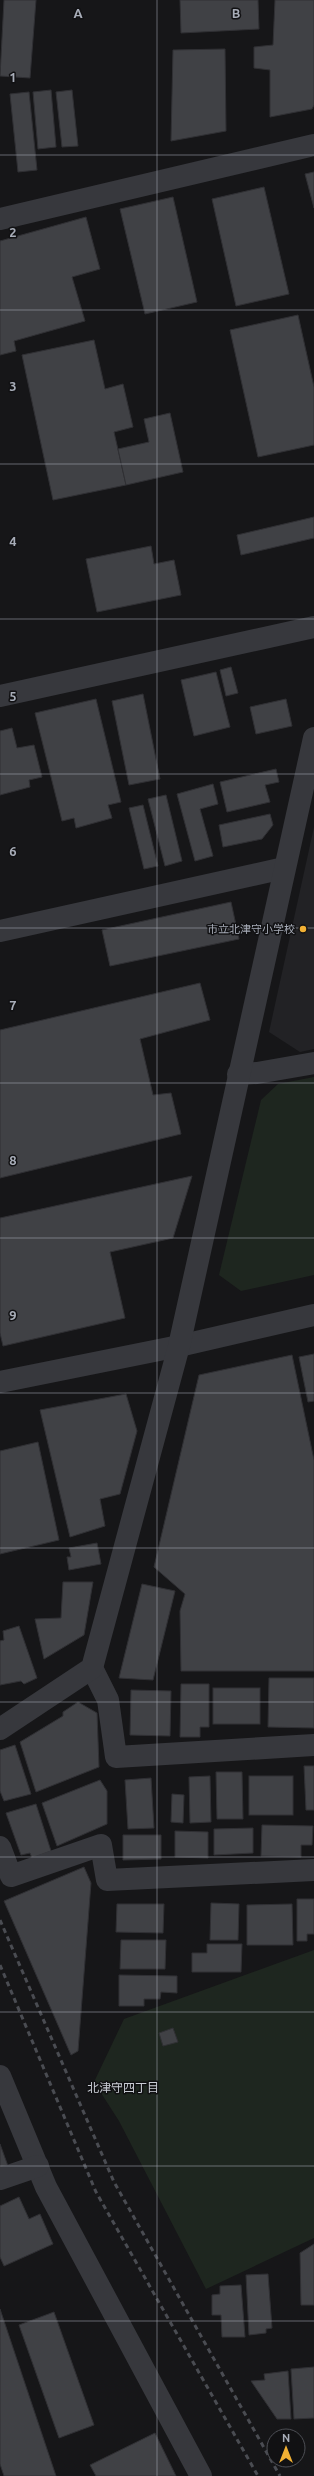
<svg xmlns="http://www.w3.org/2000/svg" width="314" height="2476" font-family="Ubuntu,'Noto Sans JP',sans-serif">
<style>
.built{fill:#222225}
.green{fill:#1e261f}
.building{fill:#404145;stroke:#303034}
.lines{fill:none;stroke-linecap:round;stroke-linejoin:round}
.pedestrian{stroke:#37383d;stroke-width:22}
.minor{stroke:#37383d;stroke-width:22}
.rail{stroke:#4a4c52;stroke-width:3;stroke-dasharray:5 4;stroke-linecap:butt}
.grid{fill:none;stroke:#a8adb8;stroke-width:1;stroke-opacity:0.55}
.poi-dot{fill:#f2b134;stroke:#111113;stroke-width:1.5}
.labels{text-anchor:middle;stroke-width:3;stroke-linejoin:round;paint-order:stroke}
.poi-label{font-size:11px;fill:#a8adb8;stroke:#111113;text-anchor:end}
.neighbourhood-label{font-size:12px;fill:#c9ccd4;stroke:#111113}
.grid-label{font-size:13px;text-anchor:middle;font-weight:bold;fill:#a8adb8;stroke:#111113;stroke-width:3;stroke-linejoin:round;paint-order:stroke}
</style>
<rect width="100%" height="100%" fill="#161618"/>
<path class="built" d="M314 827V1049L300 1052 269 1032Z"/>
<g class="green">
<path d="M314 1077V1275L241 1291 219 1275 261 1100 278 1084Z"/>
<path d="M314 1950V2238L206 2289 119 2121 94 2082 124 2019Z"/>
</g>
<g class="building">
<path d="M4 0H36L30 78 0 76Z"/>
<path d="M180 0H258L259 29 181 33Z"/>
<path d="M275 0H314V105L312 109 270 117V70L254 68V47L273 45Z"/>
<path d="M225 49 226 131 171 141 173 50Z"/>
<path d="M51 90 56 147 38 149 33 92Z"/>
<path d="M72 90 78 146 62 147 56 92Z"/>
<path d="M29 92 37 170 18 172 10 94Z"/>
<path d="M314 172V208L305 174Z"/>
<path d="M264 187 289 294 236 306 212 199Z"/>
<path d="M173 197 197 302 145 314 120 209Z"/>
<path d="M86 217 100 269 72 277 85 321 14 341 16 351 0 355V241Z"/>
<path d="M298 315 314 387V445L258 457 230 330Z"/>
<path d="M94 340 105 389 123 384 133 427 114 432 126 485 53 500 22 355Z"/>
<path d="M170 413 183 472 126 485 118 449 149 442 144 419Z"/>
<path d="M314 517V538L241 555 237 535Z"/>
<path d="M151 546 154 564 174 560 181 595 97 612 86 559Z"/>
<path d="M231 667 238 693 226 696 220 670Z"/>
<path d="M216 672 230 727 194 736 181 680Z"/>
<path d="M143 694 160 779 129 785 112 701Z"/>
<path d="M96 699 121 802 108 805 112 818 76 828 74 818 62 821 35 713Z"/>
<path d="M286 699 292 726 256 734 250 707Z"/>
<path d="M12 728 17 748 34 745 42 777 29 780 30 787 0 795V731Z"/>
<path d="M276 769 279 782 265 785 270 802 227 812 220 782Z"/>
<path d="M213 784 218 804 200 809 213 856 195 861 177 794Z"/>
<path d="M166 795 182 861 165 866 148 799Z"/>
<path d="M143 805 158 866 144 869 129 808Z"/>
<path d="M270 814 273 825 262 839 223 847 219 825Z"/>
<path d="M231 902 239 939 110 966 102 930Z"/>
<path d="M200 983 210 1020 140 1039 153 1095 171 1093 181 1134 0 1178V1030Z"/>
<path d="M192 1176 173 1238 110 1252 125 1318 3 1346 0 1333V1218Z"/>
<path d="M314 1354V1401L308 1402 299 1357Z"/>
<path d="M292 1355 314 1460V1671H181L180 1611 185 1594 154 1567 199 1375Z"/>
<path d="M126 1394 137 1431 120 1494 100 1499 105 1526 70 1537 40 1410Z"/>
<path d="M38 1442 59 1540 0 1554V1451Z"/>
<path d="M97 1543 101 1564 69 1570 67 1557H71L69 1548Z"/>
<path d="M63 1582H93L84 1635 44 1659 35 1619 61 1618Z"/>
<path d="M142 1584 175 1591 153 1680 119 1678Z"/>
<path d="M19 1626 37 1678 24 1684 21 1681 0 1685V1641L4 1640 3 1631Z"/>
<path d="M269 1678H314V1728L268 1727Z"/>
<path d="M181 1684H209V1727H200V1737H180Z"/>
<rect x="213" y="1688" width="47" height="36"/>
<path d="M131 1690 171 1691 170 1736 130 1735Z"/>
<path d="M78 1702 97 1713 99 1767 36 1792 20 1742 63 1716V1712Z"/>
<path d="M15 1745 31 1794 4 1801 0 1791V1750Z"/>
<path d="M304 1766H314V1810H306Z"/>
<path d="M216 1772H242L243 1819H217Z"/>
<path d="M210 1776 211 1822 190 1823 189 1777Z"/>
<rect x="249" y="1776" width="44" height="39"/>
<path d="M151 1778 154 1828 128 1829 125 1780Z"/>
<path d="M100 1780 107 1791V1824L57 1846 42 1803Z"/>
<path d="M172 1794 184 1795 183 1823 171 1822Z"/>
<path d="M36 1804 51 1851 32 1858 30 1853 21 1855 6 1813Z"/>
<path d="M262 1825 313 1826 312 1845H301V1857L261 1856Z"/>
<path d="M253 1828V1853L214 1855V1829Z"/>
<path d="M175 1831 208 1832V1858L175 1857Z"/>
<path d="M123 1835H161V1859L123 1860Z"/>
<path d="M84 1867 91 1883 78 2051 71 2055 4 1901Z"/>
<path d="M297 1899H314V1934H307V1941H297Z"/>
<path d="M211 1903 239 1904 238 1940H210Z"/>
<path d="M117 1904H164L163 1933 116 1932Z"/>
<path d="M292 1904 293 1945H247V1905Z"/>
<path d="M121 1940H166L165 1969H120Z"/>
<path d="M207 1944H242L241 1972H192V1953H207Z"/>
<path d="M119 1975 177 1976V1993L161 1992 160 1999H144V2006H119Z"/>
<path d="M173 2028 178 2042 163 2046 159 2033Z"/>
<path d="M0 2144 8 2166 0 2170Z"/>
<path d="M19 2197 29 2219 40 2214 53 2244 4 2266 0 2257V2206Z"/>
<path d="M314 2244V2305H301L300 2253Z"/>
<path d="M268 2274 272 2328 266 2329V2333L249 2335 246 2275Z"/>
<path d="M241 2285 245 2337H222L221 2315H212V2295L220 2294V2286Z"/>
<path d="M0 2309 56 2476H4L0 2464Z"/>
<path d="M54 2312 94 2425 59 2438 19 2325Z"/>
<path d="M314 2367V2418L294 2419 291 2369Z"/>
<path d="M288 2371 291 2419H277L251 2381 265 2380 264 2374Z"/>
<path d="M155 2433 176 2476H96L90 2465Z"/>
</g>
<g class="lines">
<path class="pedestrian" d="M238 1074 257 1073 314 1063"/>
<g class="minor">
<path d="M0 219 314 145"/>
<path d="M0 696 314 627"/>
<path d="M0 931 284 868"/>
<path d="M0 1382 179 1346 314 1315"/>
<path d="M92 1668 108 1700 116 1757 314 1745"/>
<path d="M0 1729 92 1668 179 1346 314 738"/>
<path d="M0 1847 11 1876 101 1845 107 1880 314 1870"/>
<path d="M0 2076 46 2187 201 2476"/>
<path d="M0 2179 38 2166"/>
</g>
<g class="rail">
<path d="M0 1920 114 2182 280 2476"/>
<path d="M0 1965 96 2192 258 2476"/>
</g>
</g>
<path class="grid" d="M157 0V2476M0 155H314M0 310H314M0 464H314M0 619H314M0 774H314M0 928H314M0 1083H314M0 1238H314M0 1393H314M0 1548H314M0 1702H314M0 1857H314M0 2012H314M0 2166H314M0 2321H314"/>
<circle class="poi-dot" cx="303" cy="929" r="4"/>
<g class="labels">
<g class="poi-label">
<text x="295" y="933">市立北津守小学校</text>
</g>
<g class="neighbourhood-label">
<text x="123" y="2092">北津守四丁目</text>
</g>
</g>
<g class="grid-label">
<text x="78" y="18">A</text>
<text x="236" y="18">B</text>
<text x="13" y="82">1</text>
<text x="13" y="237">2</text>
<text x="13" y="391">3</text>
<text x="13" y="546">4</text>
<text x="13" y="701">5</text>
<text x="13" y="856">6</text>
<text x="13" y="1010">7</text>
<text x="13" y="1165">8</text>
<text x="13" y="1320">9</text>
</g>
<g transform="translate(286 2448)"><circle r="19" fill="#111113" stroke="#4d4f55"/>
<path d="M0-3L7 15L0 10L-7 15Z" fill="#f2b134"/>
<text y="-6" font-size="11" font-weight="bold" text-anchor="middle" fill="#a8adb8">N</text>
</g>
</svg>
